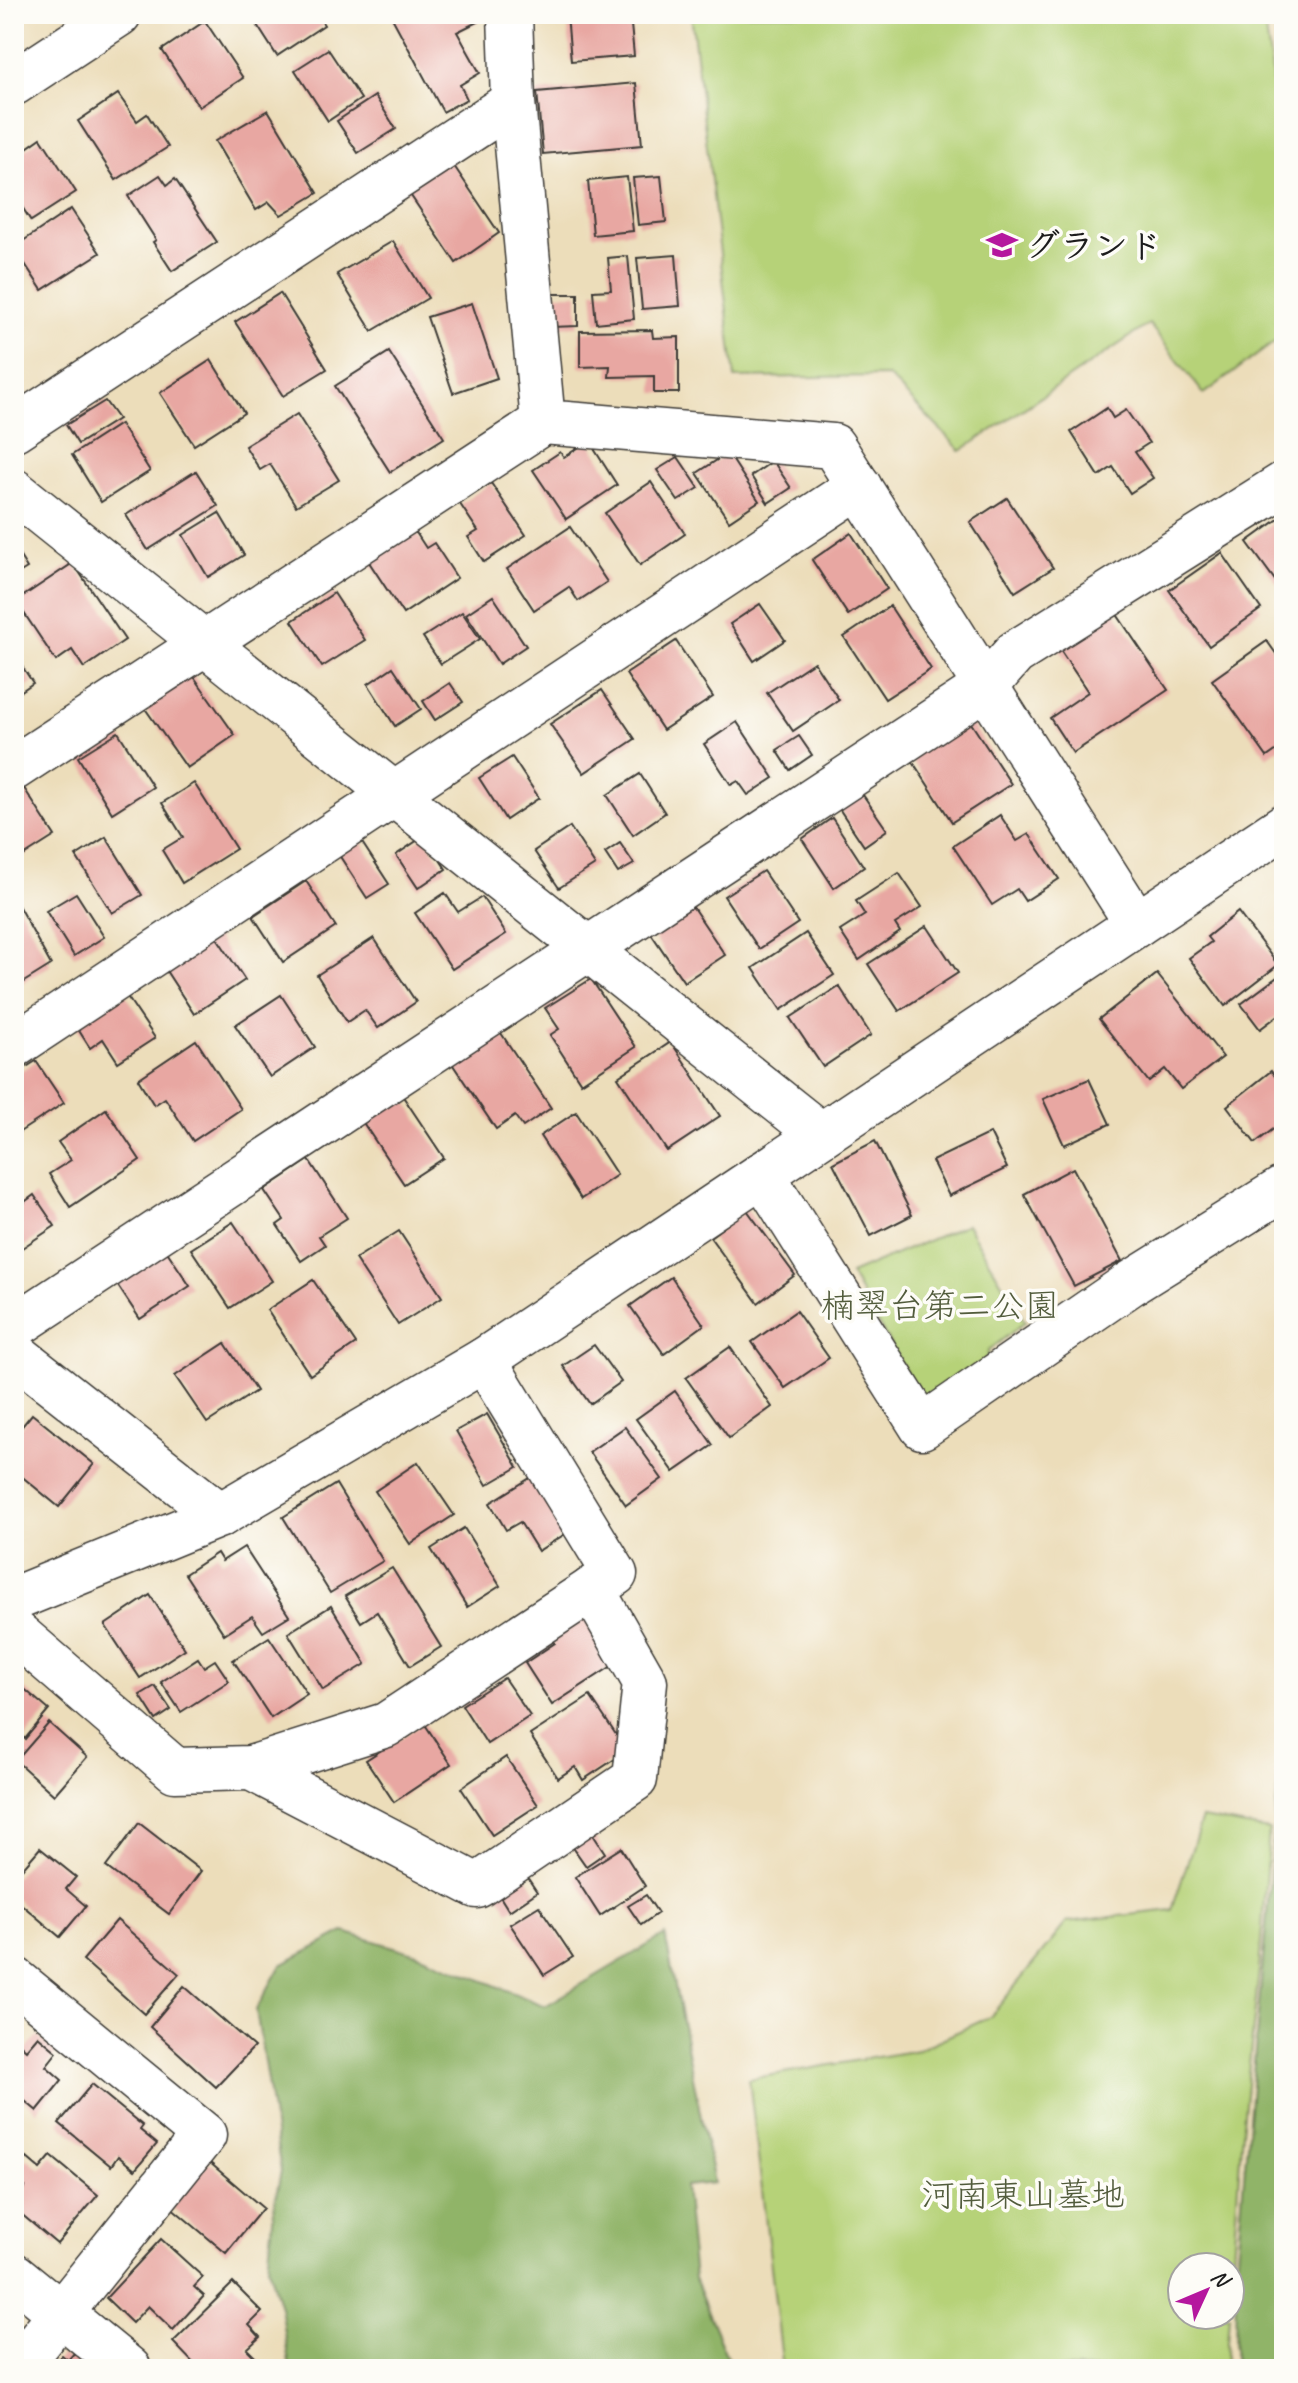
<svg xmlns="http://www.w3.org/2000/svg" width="1298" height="2383" font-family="Caveat,'Klee One',sans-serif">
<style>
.green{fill:#b6d278;stroke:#69774a;stroke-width:2}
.forest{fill:#90b468;stroke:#566842;stroke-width:2}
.building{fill:#e8a7a2}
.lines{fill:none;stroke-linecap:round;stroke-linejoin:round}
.street-casing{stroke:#3b3934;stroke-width:47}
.secondary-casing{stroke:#3b3934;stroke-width:47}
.street{stroke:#fff;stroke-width:44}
.secondary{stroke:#fff;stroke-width:44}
.labels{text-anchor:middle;stroke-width:7;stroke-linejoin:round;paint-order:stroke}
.poi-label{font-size:34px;font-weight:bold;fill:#1c1c1c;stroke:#fdfcf7;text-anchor:start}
.park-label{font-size:34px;fill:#525c3c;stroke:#fdfcf7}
</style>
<rect width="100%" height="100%" fill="#fdfcf7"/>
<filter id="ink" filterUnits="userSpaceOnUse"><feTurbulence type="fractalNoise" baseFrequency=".0125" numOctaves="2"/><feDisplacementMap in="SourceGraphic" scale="16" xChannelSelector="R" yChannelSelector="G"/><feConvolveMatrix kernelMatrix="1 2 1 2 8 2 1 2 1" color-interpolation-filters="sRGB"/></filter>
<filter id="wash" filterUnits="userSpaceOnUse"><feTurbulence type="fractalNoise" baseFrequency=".006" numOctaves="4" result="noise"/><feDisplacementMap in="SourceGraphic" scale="32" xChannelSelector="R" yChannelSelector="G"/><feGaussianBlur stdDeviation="1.8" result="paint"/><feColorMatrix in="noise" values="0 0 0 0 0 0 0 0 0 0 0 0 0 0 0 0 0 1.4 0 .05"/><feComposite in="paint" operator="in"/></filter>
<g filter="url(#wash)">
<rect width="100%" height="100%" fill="#ecddba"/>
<g class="green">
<path d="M691 14H1264L1284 167V335L1204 394 1149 324 961 451 888 376 735 378Z"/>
<path d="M967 1224 1025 1322 988 1351 986 1360 923 1402 850 1274Z"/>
<path d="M1202 1818 1269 1830 1259 1970 1241 2142 1230 2300V2267H1182V2315H1229L1225 2369H783L749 2079 918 2050 990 2017 1067 1922 1172 1910Z"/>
</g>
<g class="forest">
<path d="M1284 1718V2369H1235L1236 2269Z"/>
<path d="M344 1932 421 1955 545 2006 665 1935 714 2183 685 2186 694 2279 732 2369H290L280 2307 268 2267 275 2201 281 2171 256 2010 281 1965Z"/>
</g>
<g id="blocks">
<g class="building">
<path d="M250 14H317L324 25 277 56Z"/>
<path d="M390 14H477L481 20 457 32 480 73 460 85 467 99 443 112Z"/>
<path d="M567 14H630L634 56 571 61Z"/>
<path d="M205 21 243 78 199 107 162 50Z"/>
<path d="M328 49 361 99 328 121 295 70Z"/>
<path d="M636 83 642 145 543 154 537 92Z"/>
<path d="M118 94 137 121 147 114 168 147 116 180 78 121Z"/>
<path d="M375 96 396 129 358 153 337 121Z"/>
<path d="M268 110 318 193 281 215 269 202 256 210 215 141Z"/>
<path d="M41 138 76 192 31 221 14 194V141L21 152Z"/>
<path d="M448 157 499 233 456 263 405 187Z"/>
<path d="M160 175 167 185 175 179 217 242 172 271 153 242 156 240 128 196Z"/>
<path d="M661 176 666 222 638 225 633 178Z"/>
<path d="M627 177 633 231 593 235 588 181Z"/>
<path d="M71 209 100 253 42 290 14 247Z"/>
<path d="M393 241 428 298 372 331 337 274Z"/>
<path d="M676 255 680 306 642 309 637 258Z"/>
<path d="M628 256 634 319 596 323 593 291 611 290 608 258Z"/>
<path d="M280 293 327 369 283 396 235 322Z"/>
<path d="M550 294H578V326L551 327Z"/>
<path d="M472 303 497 378 453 393 427 317Z"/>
<path d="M652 330 653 338 679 337V393H654V376L609 377 610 366 580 367V331Z"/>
<path d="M389 352 444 438 390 472 335 386Z"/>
<path d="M211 360 244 413 194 445 160 393Z"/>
<path d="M105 401 118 419 78 444 66 425Z"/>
<path d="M1107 408 1113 418 1126 410 1149 443 1135 452 1153 478 1130 493 1113 467 1099 476 1071 432Z"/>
<path d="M297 414 339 480 296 506 270 464 260 470 245 446Z"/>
<path d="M120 424 150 471 101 502 72 455Z"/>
<path d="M589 441 617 485 566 519 533 470 560 452 564 457Z"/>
<path d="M728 453 759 501 729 521 697 473Z"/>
<path d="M678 457 699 488 678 501 657 470Z"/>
<path d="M773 461 791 488 768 503 751 476Z"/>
<path d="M196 471 218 506 148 550 126 515Z"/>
<path d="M651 482 685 534 640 565 605 513Z"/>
<path d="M491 483 526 535 484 562 468 537 478 531 460 504Z"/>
<path d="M1007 498 1053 568 1015 592 970 522Z"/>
<path d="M219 513 244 555 208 577 183 535Z"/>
<path d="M1284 515V578L1277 583 1247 542Z"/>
<path d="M570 527 607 582 578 601 569 587 534 610 507 569Z"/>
<path d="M413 528 426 548 434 543 457 578 403 614 367 559Z"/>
<path d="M851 533 887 589 848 615 812 560Z"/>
<path d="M14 547 27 568 14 576Z"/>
<path d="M1222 553 1261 609 1209 646 1169 590Z"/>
<path d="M73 563 125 640 84 668 72 650 56 661 16 601Z"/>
<path d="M334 593 365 640 322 667 292 621Z"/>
<path d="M493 596 526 646 499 664 466 614Z"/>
<path d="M760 604 785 640 754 661 730 624Z"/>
<path d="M890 606 931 669 885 699 844 637Z"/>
<path d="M1114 610 1168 690 1073 753 1050 718 1088 692 1058 647Z"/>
<path d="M462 612 480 639 441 664 423 637Z"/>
<path d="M676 641 713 697 663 730 626 674Z"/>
<path d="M1267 641 1284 665V745L1267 757 1212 680Z"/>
<path d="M14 654 33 683 14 696Z"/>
<path d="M814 662 839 700 793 731 767 693Z"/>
<path d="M185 664 235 735 187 768 137 697Z"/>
<path d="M393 667 421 709 395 726 368 684Z"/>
<path d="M450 683 463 702 435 720 423 701Z"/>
<path d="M602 690 635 739 584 773 550 724Z"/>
<path d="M967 717 1011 784 952 822 909 756Z"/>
<path d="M737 722 774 778 748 795 738 781 731 785 704 744Z"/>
<path d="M118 732 153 787 112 813 78 757Z"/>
<path d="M799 736 812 755 790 770 777 750Z"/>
<path d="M512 757 539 798 506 820 479 778Z"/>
<path d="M640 774 665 813 633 835 607 795Z"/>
<path d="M194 783 236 849 182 883 162 850 183 837 162 803Z"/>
<path d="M22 785 55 836 14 862V790Z"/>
<path d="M861 792 887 830 864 846 838 807Z"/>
<path d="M1000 815 1017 841 1029 834 1059 879 1025 901 1017 889 992 905 953 846Z"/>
<path d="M832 818 864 867 834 888 802 839Z"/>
<path d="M570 827 595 865 559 888 534 851Z"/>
<path d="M424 836 446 869 418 888 396 855Z"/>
<path d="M106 837 142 895 112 913 76 856Z"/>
<path d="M361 841 389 884 367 898 339 855Z"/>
<path d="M620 843 634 864 618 873 605 853Z"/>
<path d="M763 871 798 923 759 949 724 896Z"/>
<path d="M899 873 922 907 895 924 900 932 859 960 840 931 865 915 856 901Z"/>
<path d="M306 881 336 927 283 962 253 916Z"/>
<path d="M76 893 104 937 74 956 46 911Z"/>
<path d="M445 893 458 912 482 897 506 934 452 969 415 913Z"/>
<path d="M14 898 51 965 14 988Z"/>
<path d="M690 903 725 955 684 982 648 929Z"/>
<path d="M1238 912 1278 965 1225 1006 1189 958 1211 942 1207 937Z"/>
<path d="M927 926 958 973 899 1011 868 964Z"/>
<path d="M212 930 245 980 194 1014 161 963Z"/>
<path d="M806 933 834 975 781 1010 753 968Z"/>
<path d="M374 938 416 1002 378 1028 365 1010 347 1022 317 975Z"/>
<path d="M1157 974 1223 1057 1181 1089 1165 1069 1149 1082 1099 1019Z"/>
<path d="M1280 975 1284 980V1011L1260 1029 1241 1004Z"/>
<path d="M591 979 636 1047 581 1083 550 1035 559 1029 545 1008Z"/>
<path d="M120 986 155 1038 118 1062 103 1039 90 1048 71 1018Z"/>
<path d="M839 986 871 1035 823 1067 790 1018Z"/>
<path d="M281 995 315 1047 270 1077 235 1025Z"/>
<path d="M499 1030 551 1108 523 1127 515 1116 496 1129 451 1062Z"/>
<path d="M196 1040 241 1109 193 1141 165 1098 154 1105 138 1079Z"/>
<path d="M671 1042 720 1116 667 1151 618 1077Z"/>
<path d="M36 1061 64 1103 15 1135 14 1075Z"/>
<path d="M1271 1071 1284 1088V1121L1255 1143 1227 1106Z"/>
<path d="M1089 1079 1110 1124 1064 1145 1043 1099Z"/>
<path d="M402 1095 444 1158 404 1184 362 1121Z"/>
<path d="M106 1109 140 1160 70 1207 49 1174 71 1160 58 1142Z"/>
<path d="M576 1112 617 1175 581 1199 540 1136Z"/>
<path d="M990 1133 1007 1168 949 1196 932 1161Z"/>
<path d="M875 1141 912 1215 871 1236 833 1163Z"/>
<path d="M309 1160 347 1218 319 1236 325 1245 301 1261 277 1225 284 1220 264 1190Z"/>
<path d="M1073 1168 1122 1261 1074 1286 1024 1194Z"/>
<path d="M34 1195 55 1226 19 1250 14 1243V1199L19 1206Z"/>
<path d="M747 1210 795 1275 758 1303 710 1237Z"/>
<path d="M233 1222 272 1281 230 1308 191 1249Z"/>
<path d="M399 1231 442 1297 398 1325 355 1259Z"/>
<path d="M160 1241 190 1286 140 1319 110 1274Z"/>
<path d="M671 1277 704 1325 664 1354 630 1306Z"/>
<path d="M313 1280 356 1344 310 1375 267 1310Z"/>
<path d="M796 1311 829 1358 785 1388 752 1342Z"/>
<path d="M225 1343 256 1391 207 1423 175 1376Z"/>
<path d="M594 1345 621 1382 590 1404 563 1366Z"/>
<path d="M730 1347 772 1407 729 1438 686 1378Z"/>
<path d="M675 1391 713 1445 674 1472 636 1419Z"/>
<path d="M32 1414 94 1464 59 1507 14 1470V1436Z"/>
<path d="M487 1414 518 1467 487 1485 456 1431Z"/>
<path d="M625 1427 662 1479 626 1505 589 1452Z"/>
<path d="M418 1462 454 1515 410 1544 375 1491Z"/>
<path d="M535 1475 570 1531 538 1551 520 1522 506 1530 490 1503Z"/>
<path d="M336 1484 383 1561 330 1593 283 1517Z"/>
<path d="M464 1528 500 1586 467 1607 431 1549Z"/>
<path d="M244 1547 289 1616 263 1632 252 1616 224 1634 185 1574 217 1553 222 1561Z"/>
<path d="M392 1568 441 1647 410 1666 377 1612 361 1622 345 1596Z"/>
<path d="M150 1595 185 1649 140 1678 105 1625Z"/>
<path d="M331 1606 366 1664 323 1690 288 1633Z"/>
<path d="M583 1614 615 1664 552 1705 525 1663 555 1643 550 1635Z"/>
<path d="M269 1637 307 1694 271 1718 233 1660Z"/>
<path d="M198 1658 204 1667 215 1660 229 1681 181 1712 161 1682Z"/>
<path d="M504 1678 530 1716 487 1744 462 1705Z"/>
<path d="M14 1680 49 1710 25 1739 14 1729Z"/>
<path d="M155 1686 171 1710 156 1720 140 1695Z"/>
<path d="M590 1696 627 1751 583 1780 575 1767 558 1778 530 1735Z"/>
<path d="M49 1723 87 1757 54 1795 16 1761Z"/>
<path d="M424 1723 451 1764 394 1802 366 1760Z"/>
<path d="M506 1757 538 1805 492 1835 461 1788Z"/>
<path d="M139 1823 201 1871 169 1914 106 1867Z"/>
<path d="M592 1833 605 1853 586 1866 572 1846Z"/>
<path d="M40 1848 76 1877 66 1889 86 1906 60 1937 14 1898V1878Z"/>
<path d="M621 1848 645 1886 600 1916 575 1877Z"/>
<path d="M523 1871 537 1892 509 1911 496 1890Z"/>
<path d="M646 1895 658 1913 641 1925 628 1906Z"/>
<path d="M539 1906 573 1957 544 1975 510 1924Z"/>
<path d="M117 1920 179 1974 144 2014 83 1960Z"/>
<path d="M184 1986 254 2047 216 2087 150 2027Z"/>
<path d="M38 2036 57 2052 46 2066 62 2080 37 2111 14 2092V2039L26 2050Z"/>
<path d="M92 2084 143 2126 140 2130 157 2144 135 2170 118 2156 111 2166 59 2123Z"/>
<path d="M51 2156 98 2195 57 2244 14 2208V2201L25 2187 14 2179V2174L27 2158 40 2169Z"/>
<path d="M209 2162 263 2208 226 2253 171 2207Z"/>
<path d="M161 2239 203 2277 194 2287 204 2296 173 2330 148 2306 132 2323 106 2298Z"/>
<path d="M233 2283 262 2312 249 2325 260 2337 247 2349 265 2367 263 2369H199L173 2342Z"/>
<path d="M76 2351 98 2369H49L62 2355 68 2360Z"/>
</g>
</g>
</g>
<g filter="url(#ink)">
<use href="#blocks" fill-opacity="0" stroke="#3b3934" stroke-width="2"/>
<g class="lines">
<defs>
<g id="street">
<path d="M510 14 513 102 543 422 833 446 1137 924"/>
<path d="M14 83 119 14"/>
<path d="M14 429 513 102"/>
<path d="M14 491 820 1134"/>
<path d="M14 768 543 422"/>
<path d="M14 1046 859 486"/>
<path d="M762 1174 922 1427 1130 1284 1284 1188"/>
<path d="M14 1327 985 687 1015 653 1284 484"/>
<path d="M14 1631 175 1770 251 1768 386 1725 615 1574 484 1360"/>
<path d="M251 1768 477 1886 635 1779 645 1682 592 1589"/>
<path d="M14 1979 204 2135 16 2369"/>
<path d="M14 2275 129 2369"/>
</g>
<g id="secondary">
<path d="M14 1353 220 1515"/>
<path d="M14 1599 220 1515 484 1360 1284 826"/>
</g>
</defs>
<use href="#street" class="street-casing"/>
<use href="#secondary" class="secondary-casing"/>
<use href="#street" class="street"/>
<use href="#secondary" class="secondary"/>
</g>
</g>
<defs>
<symbol id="school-bare" viewBox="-9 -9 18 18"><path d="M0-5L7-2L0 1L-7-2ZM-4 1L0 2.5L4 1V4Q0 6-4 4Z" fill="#b5179e" stroke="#fdfcf7" stroke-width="2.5" paint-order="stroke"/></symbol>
</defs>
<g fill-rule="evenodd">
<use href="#school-bare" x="980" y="223" width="44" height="44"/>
</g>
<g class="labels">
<g class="poi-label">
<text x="1026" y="257">グランド</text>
</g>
<g class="park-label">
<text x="940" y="1317">楠翠台第二公園</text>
<text x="1023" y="2206">河南東山墓地</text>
</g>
</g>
<rect width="1298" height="2383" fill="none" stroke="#fdfcf7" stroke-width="48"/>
<g transform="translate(1206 2291) rotate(46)"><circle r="38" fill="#fdfcf7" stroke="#a3a29f" stroke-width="2"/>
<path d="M0-6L14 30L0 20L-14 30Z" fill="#b5179e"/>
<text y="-12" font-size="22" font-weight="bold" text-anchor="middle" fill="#1c1c1c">N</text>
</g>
</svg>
